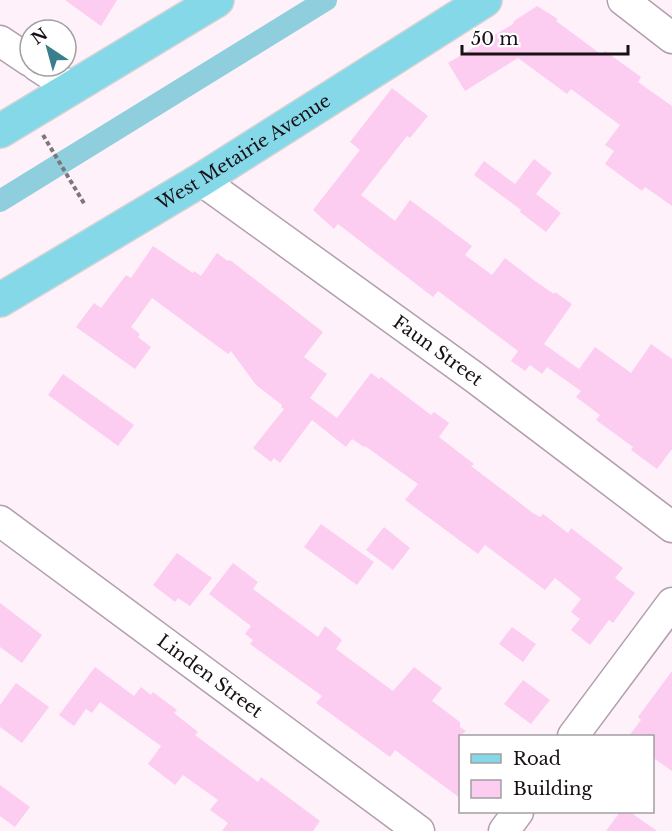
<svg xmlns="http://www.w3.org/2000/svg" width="672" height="831" font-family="'Libre Baskerville',serif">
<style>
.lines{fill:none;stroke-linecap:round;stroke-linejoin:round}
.canal{stroke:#8ecedd;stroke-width:22}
.building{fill:#fccdf0}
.minor-casing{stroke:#b29ead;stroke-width:33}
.major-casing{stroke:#d5d4d5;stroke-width:36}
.path{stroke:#7f767c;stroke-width:4;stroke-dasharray:4.5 3;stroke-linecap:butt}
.minor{stroke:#fff;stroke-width:30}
.major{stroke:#84d8e8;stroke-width:33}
.labels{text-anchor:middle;stroke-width:4.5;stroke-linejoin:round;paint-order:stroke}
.street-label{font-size:18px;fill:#171015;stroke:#fff}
</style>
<rect width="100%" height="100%" fill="#fef1fa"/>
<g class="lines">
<path class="canal" d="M0 201 326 0"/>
</g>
<g class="building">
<path d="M65 0H117L101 26Z"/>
<path d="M537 6 558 19 556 21 602 55 605 51 641 77 638 82 672 106V206L645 187 642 191 605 164 614 151 605 145 620 125 571 89 567 94 518 58 465 91 448 63 513 24 514 21Z"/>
<path d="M392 88 428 116 410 138 407 136 361 195 395 221 410 200 472 246 465 255 492 275 505 258 535 281 554 294 555 292 572 304 544 344 579 369 595 347 631 373 651 344 672 359V449L657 469 631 450 633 447 596 420 600 415 576 397 581 391 547 367 542 374 530 365 525 371 511 361 518 351 438 291 433 297 338 224 334 229 313 210 360 150 350 142Z"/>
<path d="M534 159 552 173 536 194 561 213 546 232 520 212 521 210 474 175 484 161 515 184Z"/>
<path d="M153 246 193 273 194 271 201 276 217 253 228 261 230 260 323 332 304 357 327 374 310 398 337 418 371 373 379 379 381 377 431 415 434 412 449 423 439 437 474 464 471 466 533 513 540 517 543 514 568 533 571 528 623 568 615 578 635 593 613 623 609 620 590 645 571 630 580 619 571 612 581 599 555 578 545 590 485 545 478 554 405 500 418 484 365 446 364 447 352 439 346 447 312 420 280 463 274 458 271 462 253 448 284 409 281 407 282 405 256 385 231 351 228 354 152 298 131 327 140 334 138 337 151 347 135 369 76 327 94 303 101 308 126 275 131 278Z"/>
<path d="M63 374 134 425 118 446 48 395Z"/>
<path d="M321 524 374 562 357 585 304 547Z"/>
<path d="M384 527 410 548 393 570 366 550Z"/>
<path d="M177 553 212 578 190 606 178 598 175 602 153 585Z"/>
<path d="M233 563 258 582 253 589 318 637 325 626 342 640 336 649 393 691 414 667 442 688 432 701 460 722V727L466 731 460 736V798L395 750 390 757 316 703 322 696 250 644 253 640 245 634 251 626 209 594Z"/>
<path d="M0 603 42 635 22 663 0 647Z"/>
<path d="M512 627 536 644 523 662 499 644Z"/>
<path d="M95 667 134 696 141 687 151 695 153 692 177 710 174 713 198 732 195 735 258 782 261 777 320 821 313 831H222L228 823 210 810 218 800 183 775 175 785 148 764 161 746 100 702 92 713 86 709 74 726 59 715Z"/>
<path d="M672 671V771L652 757V736H629L641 720 638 717Z"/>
<path d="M523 680 550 700 531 724 504 704Z"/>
<path d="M16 683 49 707 22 743 0 727V705Z"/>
<path d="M0 785 30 807 15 827 0 816Z"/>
<path d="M620 812H630L657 831H606Z"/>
</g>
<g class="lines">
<defs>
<g id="minor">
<path d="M623 0 672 38"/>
<path d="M0 41 30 61"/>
<path d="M37 66 71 88"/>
<path id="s1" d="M201 180 474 377 672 527"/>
<path id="s2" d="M0 521 419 831"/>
<path d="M573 736 672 603"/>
<path d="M504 831 518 812"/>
</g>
<g id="major">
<path d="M0 131 217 0"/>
<path id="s3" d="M0 300 201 180 485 0"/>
</g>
</defs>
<use href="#minor" class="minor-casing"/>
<use href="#major" class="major-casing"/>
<path class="path" d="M43 135 85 205"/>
<use href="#minor" class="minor"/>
<use href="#major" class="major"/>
</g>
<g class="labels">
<g class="street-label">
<text dy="6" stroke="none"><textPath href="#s3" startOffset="285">West Metairie Avenue</textPath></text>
<text dy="6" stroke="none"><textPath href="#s1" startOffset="292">Faun Street</textPath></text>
<text dy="6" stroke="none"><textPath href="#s2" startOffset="261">Linden Street</textPath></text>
</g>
</g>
<rect x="459" y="735" width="195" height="78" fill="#ffffff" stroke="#a29fa1" stroke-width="1.5"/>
<rect x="471" y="754" width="30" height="9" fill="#84d8e8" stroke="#a29fa1" stroke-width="1.5"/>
<text x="513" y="765" font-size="18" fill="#171015">Road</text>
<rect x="471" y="780" width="30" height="18" fill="#fccdf0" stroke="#a29fa1" stroke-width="1.5"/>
<text x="513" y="795" font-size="18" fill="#171015">Building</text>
<g transform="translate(48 48) rotate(324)"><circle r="28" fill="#ffffff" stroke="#a29fa1" stroke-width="1.5"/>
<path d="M0-4.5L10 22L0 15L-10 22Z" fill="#397e8c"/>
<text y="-9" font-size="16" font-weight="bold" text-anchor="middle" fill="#171015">N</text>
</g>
<path d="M462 45v9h166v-9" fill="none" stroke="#171015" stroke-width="3"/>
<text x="471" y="45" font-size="18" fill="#171015" stroke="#ffffff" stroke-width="4.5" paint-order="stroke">50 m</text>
</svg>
